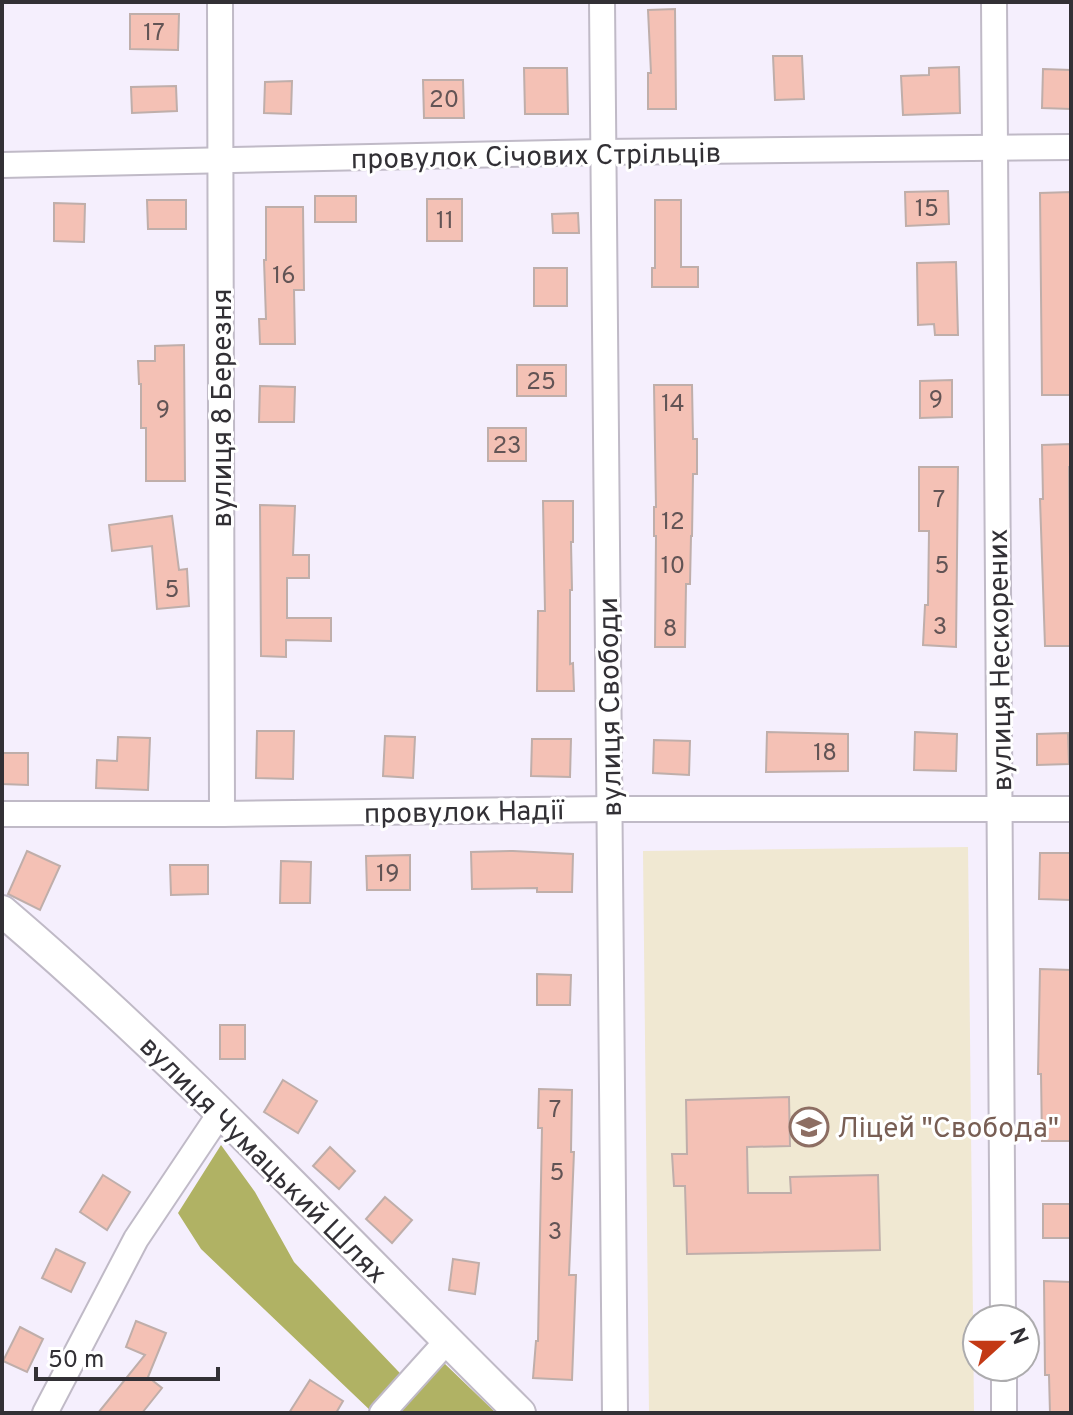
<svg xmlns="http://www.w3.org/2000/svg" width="1073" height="1415" font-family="Overpass,sans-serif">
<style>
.education{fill:#f0e8d2}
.forest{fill:#b0b264}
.building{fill:#f4c1b5;stroke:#bfaeaa;stroke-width:2}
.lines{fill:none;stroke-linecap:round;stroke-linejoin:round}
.minor-casing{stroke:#c0bac7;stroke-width:28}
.tertiary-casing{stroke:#c0bac7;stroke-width:34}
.minor{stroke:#fff;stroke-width:24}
.tertiary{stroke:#fff;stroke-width:30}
.labels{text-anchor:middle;stroke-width:6;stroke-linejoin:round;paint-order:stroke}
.number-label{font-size:24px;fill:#625455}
.street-label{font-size:28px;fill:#323035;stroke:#fff}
.education-label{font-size:28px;fill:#785e54;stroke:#fff;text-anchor:start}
</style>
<rect width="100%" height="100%" fill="#f5effd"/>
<path class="education" d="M968 847 974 1413H649L643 851Z"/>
<path class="forest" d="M221 1145 255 1192 294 1262 417 1391 444 1363 496 1413H373L201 1249 178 1213Z"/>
<g class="building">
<path d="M675 9 676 109H648V73H651L648 10Z"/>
<path d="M130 14H179L178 50 130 49Z"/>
<path d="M773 56H802L804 99 775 100Z"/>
<path d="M959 67 960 113 903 115 901 76 929 75V68Z"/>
<path d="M524 68H567L568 114H525Z"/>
<path d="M1043 69 1071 70V109L1042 108Z"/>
<path d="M423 80H463L464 118H424Z"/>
<path d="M292 81 291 114 264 113 265 82Z"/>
<path d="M176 86 177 111 132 113 131 87Z"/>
<path d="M948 191 949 224 906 226 905 192Z"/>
<path d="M1071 192V395H1042L1040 193Z"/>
<rect x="315" y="196" width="41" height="26"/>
<rect x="427" y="199" width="35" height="42"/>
<path d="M147 200H186V229H148Z"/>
<path d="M655 200H681V267H698V287H652V268H655Z"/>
<path d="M54 203 85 204 84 242 54 241Z"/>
<path d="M266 207H303L304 290H294L295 344H260L259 319H266L264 260H266Z"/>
<path d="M578 213 579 233H553L552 214Z"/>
<path d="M956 262 958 335H935L934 324 918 325 917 263Z"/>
<rect x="534" y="268" width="33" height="38"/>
<path d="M184 345 185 481H146V428H141V384H139L138 361H155V346Z"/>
<rect x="517" y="365" width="49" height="31"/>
<path d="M952 380V417L920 418V381Z"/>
<path d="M654 385H692L693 439H697V474H693L692 536H691L690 584H686L685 647H655L656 536H654V507H656Z"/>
<path d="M260 386 295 387 294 422H259Z"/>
<rect x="488" y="428" width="38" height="33"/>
<path d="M1071 444V467H1069L1071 646H1045L1040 499H1043L1042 445Z"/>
<path d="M919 467H958L956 647 923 645 925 605H928L929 531H919Z"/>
<path d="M543 501H573V542H571L572 590H570V664L573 663 574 691H537L538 611H545Z"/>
<path d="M260 505 295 506 293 555H309V578H287V618H331V641L286 640V657L261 656Z"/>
<path d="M172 516 179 570 187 569 189 606 157 609 152 546 112 551 109 525Z"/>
<path d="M257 731H294L293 779 256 778Z"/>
<path d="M767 732 848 734V771L766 772Z"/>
<path d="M915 732 957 734 956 771 914 770Z"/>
<path d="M1068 733 1069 764 1037 765V734Z"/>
<path d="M385 736 415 737 413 778 383 776Z"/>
<path d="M118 737 150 738 148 790 96 788 97 760 117 761Z"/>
<path d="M532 739H571L570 777 531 776Z"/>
<path d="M654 740 690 741 689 775 653 773Z"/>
<path d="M2 753H28V785L2 784Z"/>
<path d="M27 851 60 866 40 910 8 894Z"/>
<path d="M513 851 573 854 572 892H537V888L472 889 471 852Z"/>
<path d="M1040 853H1071V900L1039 899Z"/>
<path d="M410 855V890H367L366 856Z"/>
<path d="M281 861 311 862 310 903H280Z"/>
<path d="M170 865H208V894L171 895Z"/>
<path d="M1040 969 1071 970V1141H1042L1041 1074H1038Z"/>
<path d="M537 974 571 975 570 1005H537Z"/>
<rect x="220" y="1025" width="25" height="34"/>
<path d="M283 1080 317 1101 298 1133 264 1112Z"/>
<path d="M539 1089 572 1090 571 1152H574L569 1275H576L572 1380 533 1378 536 1341H538L542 1128H538Z"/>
<path d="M789 1097 790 1146 747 1147 748 1193H791L790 1177 878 1175 880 1250 687 1254 685 1186H674L672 1154H687L686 1100Z"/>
<path d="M330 1147 355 1171 339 1189 313 1166Z"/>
<path d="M103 1175 130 1192 107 1230 80 1212Z"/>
<path d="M385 1197 412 1220 392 1243 366 1219Z"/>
<rect x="1043" y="1204" width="28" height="34"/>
<path d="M56 1249 85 1263 71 1292 42 1278Z"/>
<path d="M453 1259 479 1263 475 1294 449 1290Z"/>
<path d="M1044 1281 1071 1282V1413H1050L1049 1375H1045Z"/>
<path d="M136 1321 166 1333 148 1377 162 1388 142 1413H98L145 1355 126 1347Z"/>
<path d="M20 1327 43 1339 27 1372 3 1361Z"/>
<path d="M310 1380 343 1401 336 1413H289Z"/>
</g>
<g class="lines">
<defs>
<g id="minor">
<path d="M220 2 222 814"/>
<path d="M602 2 615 1413"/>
<path d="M994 2 1003 1319"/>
<path d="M2 165 602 152 1071 147"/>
<path d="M2 814H222L610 809H1071"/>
<path d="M1004 1367V1413"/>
<path d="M45 1413 136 1239 221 1112"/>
<path d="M382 1413 447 1341"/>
</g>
<path id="tertiary" d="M2 911C185 1067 349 1244 520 1413"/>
</defs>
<use href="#minor" class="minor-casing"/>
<use href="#tertiary" class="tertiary-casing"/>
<use href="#minor" class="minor"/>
<use href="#tertiary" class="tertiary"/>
</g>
<defs>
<symbol id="school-ring" viewBox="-11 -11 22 22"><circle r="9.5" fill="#fff" stroke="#8d6e63" stroke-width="1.5"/><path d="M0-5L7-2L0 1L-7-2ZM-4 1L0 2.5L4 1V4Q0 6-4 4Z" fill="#8d6e63"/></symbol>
</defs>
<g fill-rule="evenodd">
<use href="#school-ring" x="787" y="1105" width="44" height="44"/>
</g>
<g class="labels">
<g class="number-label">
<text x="154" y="40">17</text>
<text x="444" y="107">20</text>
<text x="927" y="216">15</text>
<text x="445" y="228">11</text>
<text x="284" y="283">16</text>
<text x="541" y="389">25</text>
<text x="936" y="407">9</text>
<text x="673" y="411">14</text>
<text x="163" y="417">9</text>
<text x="507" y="453">23</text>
<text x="939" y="507">7</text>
<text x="673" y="529">12</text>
<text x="673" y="573">10</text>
<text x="942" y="573">5</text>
<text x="172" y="597">5</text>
<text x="940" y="634">3</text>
<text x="670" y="636">8</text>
<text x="825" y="760">18</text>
<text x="388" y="881">19</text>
<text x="555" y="1117">7</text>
<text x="557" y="1180">5</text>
<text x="555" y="1239">3</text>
</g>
<g class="street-label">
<text transform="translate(536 155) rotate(-1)" y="10">провулок Січових Стрільців</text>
<text transform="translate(221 408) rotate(-90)" y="10">вулиця 8 Березня</text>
<text transform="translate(999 660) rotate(-91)" y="10">вулиця Нескорених</text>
<text transform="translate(609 707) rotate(-91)" y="10">вулиця Свободи</text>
<text transform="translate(464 811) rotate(-1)" y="10">провулок Надії</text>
<text transform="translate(264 1159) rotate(45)" y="10">вулиця Чумацький Шлях</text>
</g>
<g class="education-label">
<text x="837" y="1137">Ліцей "Свобода"</text>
</g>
</g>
<rect width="1073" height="1415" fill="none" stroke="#323035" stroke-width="8"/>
<g transform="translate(1001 1343) rotate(69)"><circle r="38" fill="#ffffff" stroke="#adacae" stroke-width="2"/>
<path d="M0-6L14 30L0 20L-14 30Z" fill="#c33915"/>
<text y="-12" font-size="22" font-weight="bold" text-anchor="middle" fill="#323035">N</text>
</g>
<path d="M36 1367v12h182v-12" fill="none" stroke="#323035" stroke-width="4"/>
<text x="48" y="1367" font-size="24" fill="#323035" stroke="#ffffff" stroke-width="6" paint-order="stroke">50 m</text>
</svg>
